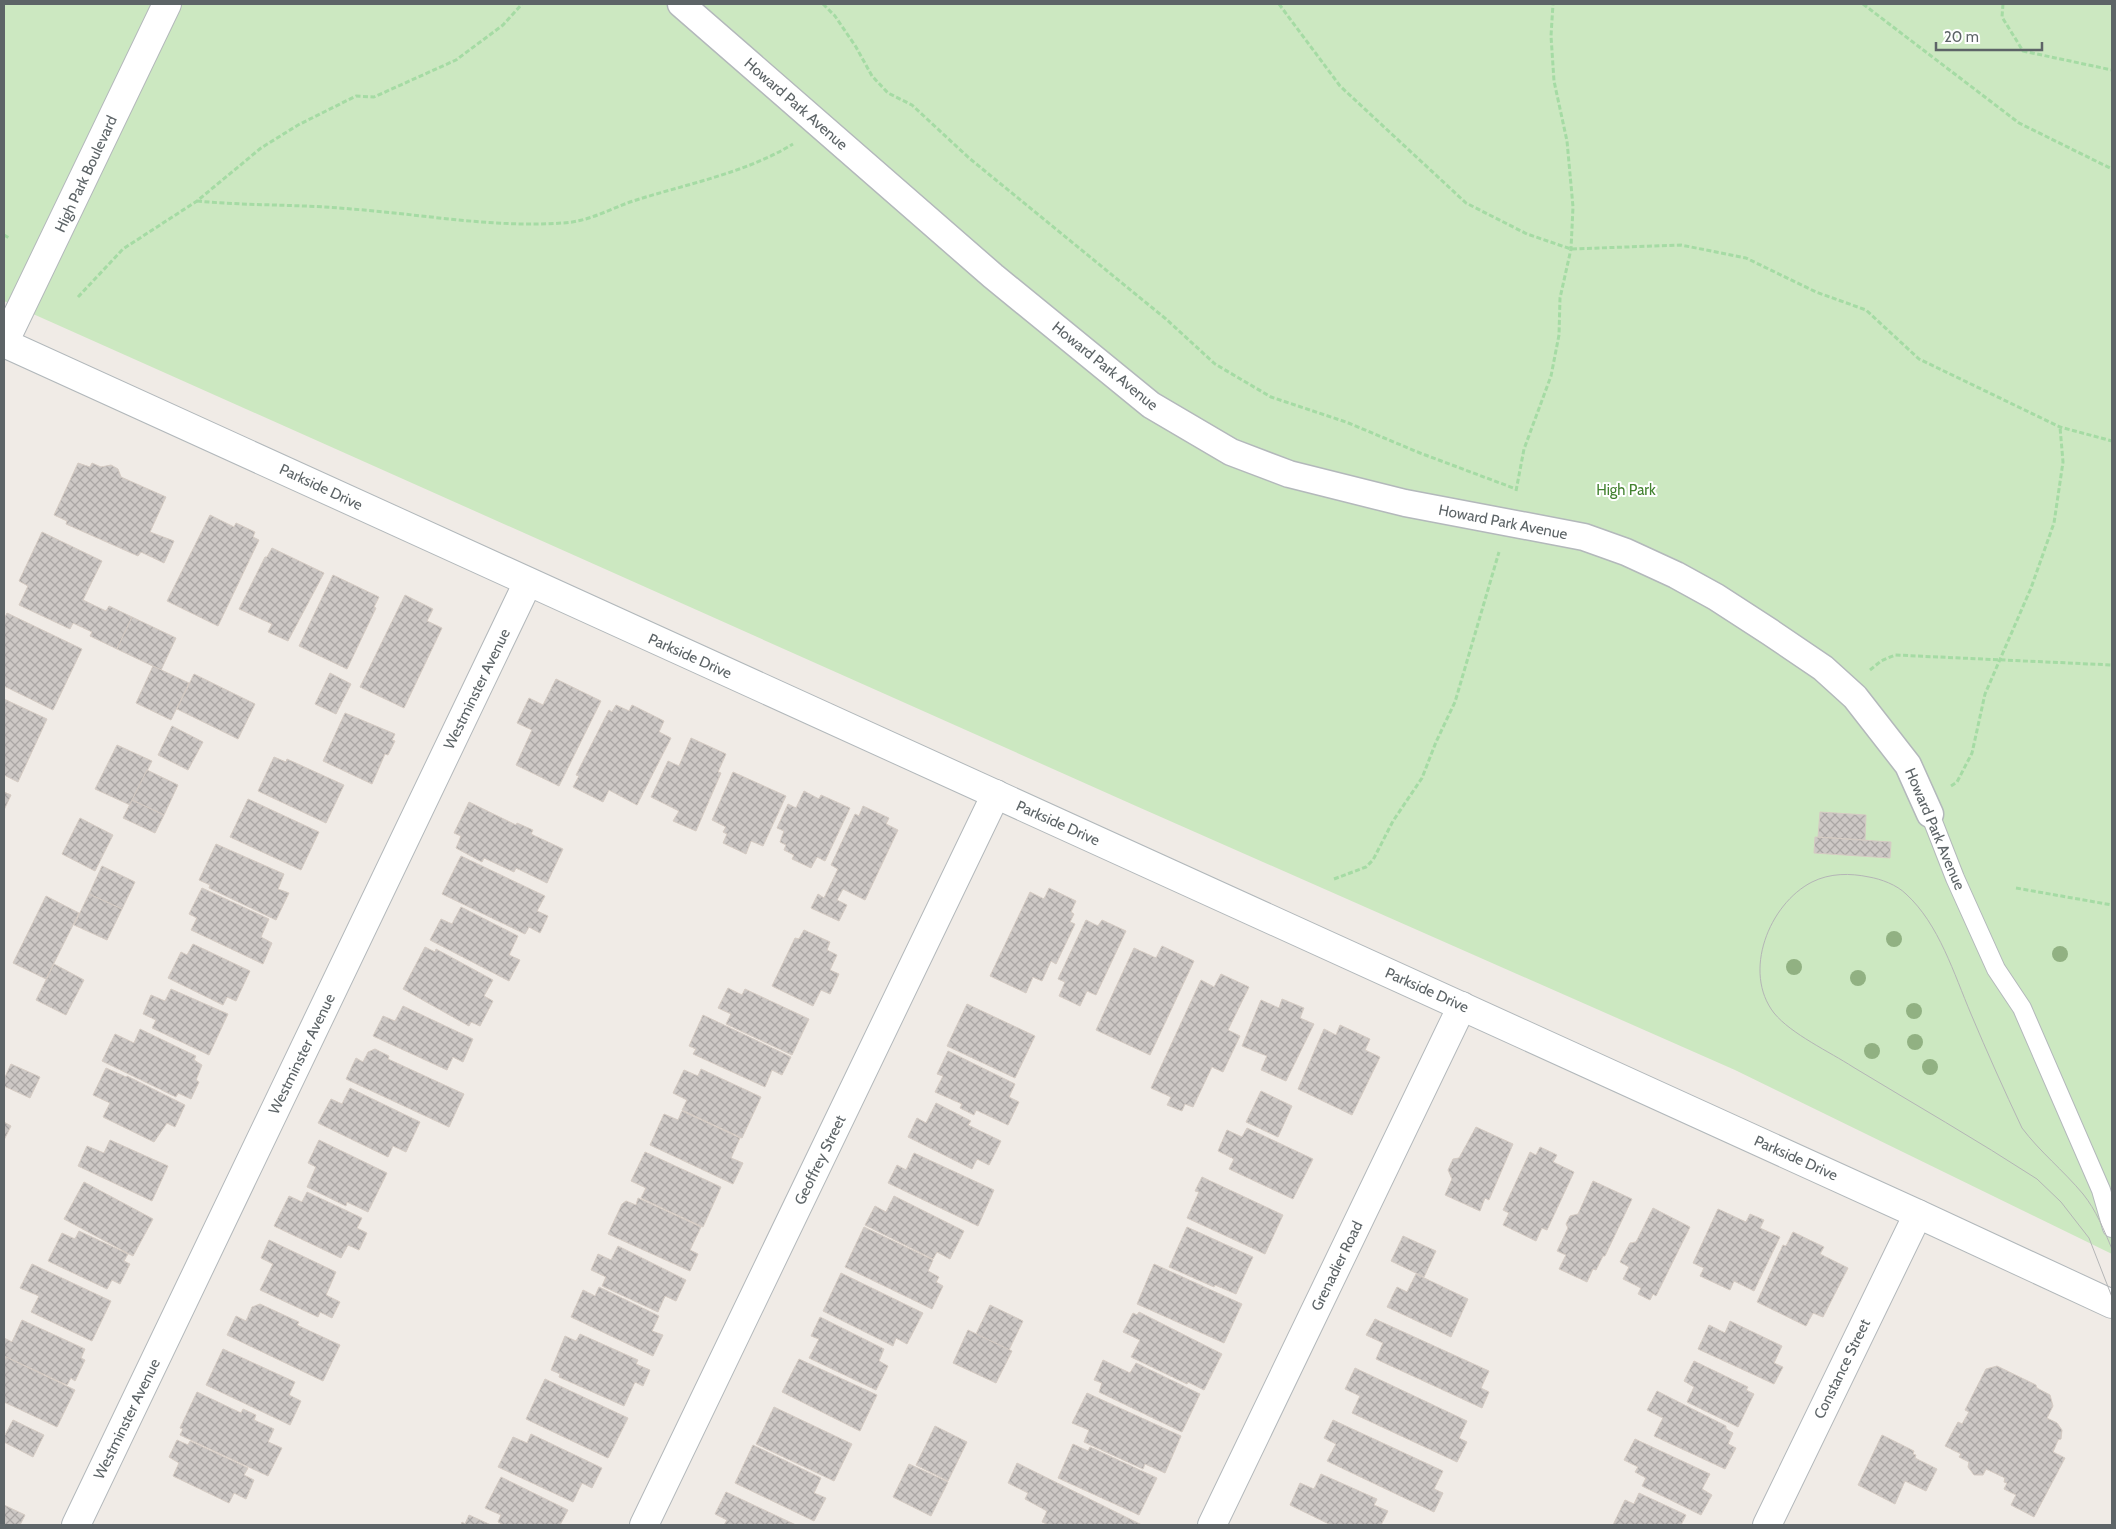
<svg xmlns="http://www.w3.org/2000/svg" width="2116" height="1529" font-family="Cabin,sans-serif">
<style>
.green{fill:#cce8c1}
.building{fill:url(#building-cross-hatch);stroke:#d5cbc3}
.lines{fill:none;stroke-linecap:round;stroke-linejoin:round}
.service-casing{stroke:#b3b8bb;stroke-width:20}
.pedestrian-casing{stroke:#b3b8bb;stroke-width:29}
.minor-casing{stroke:#b3b8bb;stroke-width:30}
.secondary-casing{stroke:#b2b8bb;stroke-width:30}
.path{stroke:#a5dba4;stroke-width:3;stroke-dasharray:5 2.5;stroke-linecap:butt}
.service{stroke:#fff;stroke-width:18}
.pedestrian{stroke:#fff;stroke-width:26}
.minor{stroke:#fff;stroke-width:28}
.secondary{stroke:#fff;stroke-width:28}
.tram{stroke:#b4b5b6;stroke-width:1}
.tree{fill:#91b182}
.labels{text-anchor:middle;stroke-width:4;stroke-linejoin:round;paint-order:stroke}
.street-label{font-size:15px;fill:#5d6467;stroke:#fff}
.park-label{font-size:15px;fill:#438230;stroke:#fff}
</style>
<defs>
<pattern id="building-cross-hatch" width="8" height="8" patternUnits="userSpaceOnUse" patternTransform="scale(1.25)"><rect width="8" height="8" fill="#cdc8c5"/><path d="M0 0l8 8M0 8l8-8" fill="none" stroke="#aaa6a4"/></pattern>
</defs>
<rect width="100%" height="100%" fill="#f0ebe6"/>
<path class="green" d="M4 4H2112V1254L1735 1070 1136 806 4 301Z"/>
<g class="building">
<path d="M78 463 90 467 92 463 101 467 111 465 118 469 121 477 166 497 150 532 174 541 164 563 141 552 138 556 66 524 67 521 54 515Z"/>
<path d="M210 515 234 527 236 523 255 532 253 537 259 540 218 626 167 601Z"/>
<path d="M42 532 102 561 83 600 106 611 109 606 132 617 117 649 90 636 92 632 73 623 70 629 19 605 28 586 19 581Z"/>
<path d="M272 548 324 573 288 641 268 632 272 624 239 609 265 557H267Z"/>
<path d="M333 575 379 597 374 607 376 608 347 669 299 646Z"/>
<path d="M405 595 433 609 427 621 442 628 404 708 360 687Z"/>
<path d="M7 613 82 649 53 710 4 686V619Z"/>
<path d="M132 617 176 638 161 670 117 649Z"/>
<path d="M153 666 189 683 171 720 136 703Z"/>
<path d="M330 673 351 684 336 714 315 704Z"/>
<path d="M194 674 255 704 238 739 177 709Z"/>
<path d="M556 679 601 701 559 786 516 765 532 730 517 723 529 698 543 705Z"/>
<path d="M4 699 47 719 18 782 4 775Z"/>
<path d="M616 705 629 711 632 705 664 721 659 732 671 738 637 805 609 790 603 802 573 787 579 776 576 775 609 710 612 712Z"/>
<path d="M345 713 395 734 392 740 395 741 388 755 385 754 372 784 323 761Z"/>
<path d="M172 726 203 742 188 770 158 755Z"/>
<path d="M691 738 726 754 718 772 721 773 696 831 673 821 679 811 651 797 668 761 679 766Z"/>
<path d="M117 745 152 761 130 805 95 789Z"/>
<path d="M274 757 286 762 287 759 344 785 326 823 258 791Z"/>
<path d="M147 770 178 785 164 815 132 800Z"/>
<path d="M733 772 786 796 763 846 751 841 746 854 723 843 727 834 723 832 726 827 712 820Z"/>
<path d="M804 791 819 799 821 795 850 808 825 861 817 857 811 868 792 859 794 855 784 850 786 845 780 842 784 831 777 828 788 804 796 808Z"/>
<path d="M4 792 11 795 4 810Z"/>
<path d="M248 799 319 832 301 870 230 837Z"/>
<path d="M132 800 164 815 155 833 123 818Z"/>
<path d="M469 802 516 825 517 823 533 830 531 834 563 849 547 883 516 868 514 872 484 858 482 862 456 848 461 836 454 833Z"/>
<path d="M863 806 889 818 886 824 898 830 865 900 843 889 837 900 847 905 839 921 811 908 818 894 824 898 838 869 831 865 855 814 859 816Z"/>
<path d="M1820 812 1866 815 1865 840 1818 837Z"/>
<path d="M80 818 113 835 95 871 62 854Z"/>
<path d="M1815 837 1891 842 1890 858 1814 853Z"/>
<path d="M216 844 284 874 278 889 289 893 276 920 209 888 210 885 199 880Z"/>
<path d="M461 856 545 896 537 911 548 916 540 933 529 927 525 934 442 894Z"/>
<path d="M102 866 135 882 122 909 89 894Z"/>
<path d="M202 888 269 919 261 937 272 943 263 964 191 930 197 918 189 914Z"/>
<path d="M1049 888 1076 901 1071 912 1074 914 1070 922 1075 924 1056 964 1051 961 1042 981 1033 977 1026 993 990 976 1030 892 1044 899Z"/>
<path d="M89 894 122 909 107 940 74 925Z"/>
<path d="M46 896 79 913 46 979 13 963Z"/>
<path d="M461 907 518 936 509 955 520 960 509 981 430 940 441 919 452 924Z"/>
<path d="M1086 920 1098 926 1102 920 1126 931 1096 995 1087 991 1080 1006 1059 996 1065 982 1058 979Z"/>
<path d="M804 930 830 942 827 950 837 955 830 970 839 974 830 994 821 990 813 1006 772 986 795 938 799 939Z"/>
<path d="M193 944 250 971 236 1001 227 997 223 1005 168 978 181 952 187 955Z"/>
<path d="M1162 946 1194 961 1150 1055 1096 1030 1134 948 1156 958Z"/>
<path d="M425 947 435 952 436 949 493 980 484 996 493 1001 480 1026 471 1022 469 1026 403 989Z"/>
<path d="M54 964 84 980 66 1015 36 1000Z"/>
<path d="M1221 974 1249 987 1228 1030 1240 1036 1223 1072 1212 1067 1193 1107 1185 1104 1182 1111 1167 1105 1171 1097 1151 1088 1201 980 1214 987Z"/>
<path d="M728 988 742 995 745 989 809 1019 792 1055 726 1024 731 1014 718 1008Z"/>
<path d="M171 989 228 1014 209 1055 152 1028 156 1020 143 1014 151 995 165 1001Z"/>
<path d="M1282 999 1304 1008 1300 1018 1314 1024 1286 1081 1261 1070 1267 1056 1242 1046 1261 1000 1279 1008Z"/>
<path d="M967 1004 1035 1036 1015 1078 947 1046Z"/>
<path d="M403 1006 473 1039 463 1062 453 1057 447 1070 373 1036 383 1016 395 1021Z"/>
<path d="M703 1015 791 1057 782 1075 772 1070 765 1087 693 1054 696 1049 689 1046Z"/>
<path d="M1340 1025 1370 1039 1365 1050 1380 1057 1352 1115 1298 1089 1324 1029 1336 1035Z"/>
<path d="M140 1029 196 1056 194 1060 202 1065 196 1080 199 1082 191 1099 178 1093 176 1097 102 1061 115 1034 134 1043Z"/>
<path d="M375 1049 389 1056 388 1059 464 1094 449 1127 346 1079 356 1058 363 1062 368 1052Z"/>
<path d="M948 1051 1015 1084 1009 1097 1019 1102 1008 1125 976 1110 974 1115 960 1108 962 1104 935 1092 943 1076 937 1074Z"/>
<path d="M11 1064 40 1077 30 1098 4 1086V1079Z"/>
<path d="M106 1068 126 1077 127 1076 185 1105 175 1127 167 1123 154 1142 103 1117 110 1103 93 1095Z"/>
<path d="M701 1069 761 1097 742 1138 682 1110 687 1100 673 1093 684 1070 698 1076Z"/>
<path d="M350 1088 420 1122 406 1152 393 1146 388 1157 318 1123 331 1099 342 1104Z"/>
<path d="M1261 1091 1292 1106 1278 1137 1246 1122Z"/>
<path d="M936 1103 971 1121 968 1125 1001 1141 989 1165 977 1159 972 1169 908 1137 917 1118 926 1123Z"/>
<path d="M682 1111 740 1138 731 1158 743 1163 733 1184 650 1145 664 1114 678 1120Z"/>
<path d="M4 1122 11 1126 4 1140Z"/>
<path d="M1476 1127 1513 1144 1489 1200 1485 1198 1480 1211 1445 1195 1452 1179 1448 1170 1453 1159 1459 1158Z"/>
<path d="M1247 1128 1313 1159 1293 1199 1229 1169 1234 1159 1218 1151 1227 1130 1242 1137Z"/>
<path d="M110 1140 168 1166 152 1201 78 1166 87 1146 104 1153Z"/>
<path d="M319 1140 387 1173 368 1212 347 1202 346 1206 307 1187 316 1167 308 1163Z"/>
<path d="M1540 1147 1557 1155 1553 1162 1574 1172 1547 1230 1542 1228 1536 1241 1503 1225 1509 1213 1503 1210 1530 1152 1536 1155Z"/>
<path d="M645 1152 721 1187 703 1227 641 1198 646 1188 631 1181Z"/>
<path d="M914 1153 994 1190 978 1226 888 1183 897 1165 906 1170Z"/>
<path d="M1202 1177 1283 1215 1265 1254 1187 1218 1199 1192 1195 1191Z"/>
<path d="M1593 1181 1632 1199 1605 1256H1603L1596 1270 1593 1269 1587 1282 1559 1269 1566 1255 1557 1251 1568 1228 1566 1224 1570 1216 1578 1214Z"/>
<path d="M84 1182 153 1219 133 1256 64 1219Z"/>
<path d="M307 1192 362 1218 357 1228 367 1233 359 1250 348 1245 341 1258 274 1226 289 1196 302 1202Z"/>
<path d="M894 1196 964 1231 950 1259 937 1252 933 1259 865 1225 875 1206 886 1212Z"/>
<path d="M638 1198 701 1227 690 1250 698 1254 690 1271 608 1234 622 1204 626 1201 636 1205Z"/>
<path d="M1653 1208 1690 1227 1656 1296 1653 1294 1650 1300 1638 1294 1641 1288 1623 1279 1629 1267 1620 1262 1630 1243 1636 1242Z"/>
<path d="M1718 1209 1746 1222 1750 1214 1764 1220 1760 1228 1780 1237 1754 1291 1734 1281 1730 1290 1700 1276 1704 1268 1693 1263Z"/>
<path d="M864 1227 933 1260 928 1271 939 1277 936 1282 943 1286 932 1309 845 1267Z"/>
<path d="M1187 1227 1253 1257 1236 1294 1215 1285 1214 1287 1169 1267Z"/>
<path d="M79 1231 128 1254 124 1261 130 1264 120 1284 112 1280 107 1289 48 1261 62 1233 75 1239Z"/>
<path d="M1793 1232 1824 1247 1820 1254 1848 1268 1823 1317 1813 1313 1806 1326 1757 1302 1783 1245 1786 1246Z"/>
<path d="M1403 1236 1436 1251 1424 1277 1391 1261Z"/>
<path d="M269 1240 336 1272 326 1295 340 1302 332 1318 320 1312 318 1317 260 1290 273 1264 261 1258Z"/>
<path d="M618 1246 686 1280 676 1301 665 1296 658 1312 602 1286 606 1277 591 1270 598 1254 611 1260Z"/>
<path d="M32 1264 111 1301 92 1341 31 1312 39 1296 20 1288Z"/>
<path d="M1154 1264 1242 1304 1224 1343 1137 1304Z"/>
<path d="M841 1273 923 1313 907 1344 896 1338 893 1346 823 1311Z"/>
<path d="M1416 1274 1468 1299 1451 1337 1387 1307 1397 1287 1407 1292Z"/>
<path d="M599 1287 659 1316 652 1331 663 1335 653 1356 571 1317 583 1290 595 1296Z"/>
<path d="M260 1304 299 1322 297 1325 340 1345 323 1381 227 1335 236 1316 246 1321 252 1307Z"/>
<path d="M990 1305 1023 1321 1009 1350 976 1334Z"/>
<path d="M1139 1312 1222 1354 1204 1390 1188 1382 1187 1384 1131 1357 1140 1340 1123 1332 1133 1313 1137 1315Z"/>
<path d="M820 1317 884 1349 879 1361 888 1366 876 1390 809 1358 819 1339 811 1336Z"/>
<path d="M1375 1319 1489 1371 1481 1388 1489 1392 1482 1408 1376 1359 1383 1343 1366 1335Z"/>
<path d="M22 1320 85 1349 81 1358 85 1360 75 1381 71 1378 67 1385 4 1356V1338L12 1342Z"/>
<path d="M1730 1321 1782 1346 1774 1363 1783 1367 1774 1384 1698 1349 1709 1325 1725 1333Z"/>
<path d="M968 1330 1012 1351 996 1383 953 1363Z"/>
<path d="M580 1334 638 1360 636 1364 650 1370 643 1386 635 1382 624 1406 559 1377 560 1374 551 1370 565 1336 576 1341Z"/>
<path d="M223 1349 295 1382 289 1395 301 1401 290 1425 206 1385Z"/>
<path d="M6 1357 75 1390 57 1427 4 1402V1361Z"/>
<path d="M799 1359 877 1395 860 1431 782 1392Z"/>
<path d="M1103 1360 1130 1373 1136 1363 1200 1394 1182 1432 1099 1392 1102 1383 1094 1380Z"/>
<path d="M1694 1361 1748 1387 1746 1390 1754 1394 1738 1427 1687 1402 1694 1387 1684 1381Z"/>
<path d="M1997 1366 2036 1385 2037 1388 2050 1395 2053 1406 2047 1418 2057 1423 2062 1430 2061 1439 2058 1440 2053 1452 2065 1458 2034 1517 2011 1505 2016 1495 2004 1489 2007 1483 2004 1482 2005 1478 1986 1469 1983 1475H1974L1968 1467 1969 1462 1959 1457 1961 1454 1945 1446 1958 1422 1962 1424 1969 1412 1965 1410 1986 1369Z"/>
<path d="M1355 1368 1467 1421 1459 1438 1467 1442 1457 1462 1352 1413 1360 1396 1345 1389Z"/>
<path d="M545 1379 628 1418 608 1458 526 1419Z"/>
<path d="M1657 1391 1726 1426V1429L1733 1433 1728 1444 1736 1448 1725 1469 1654 1436 1663 1418 1647 1410Z"/>
<path d="M197 1392 241 1413 243 1409 256 1415 254 1420 274 1429 268 1442 282 1448 268 1476 180 1435 183 1429 180 1428Z"/>
<path d="M1087 1393 1181 1436 1165 1473 1145 1464 1143 1469 1084 1442 1089 1430 1072 1423Z"/>
<path d="M774 1407 852 1444 834 1481 756 1444Z"/>
<path d="M13 1420 44 1435 33 1457 4 1442V1437Z"/>
<path d="M1333 1420 1443 1471 1434 1489 1443 1493 1434 1512 1327 1461 1336 1444 1324 1438Z"/>
<path d="M935 1426 967 1442 948 1481 916 1465Z"/>
<path d="M531 1434 602 1468 592 1488 582 1483 573 1502 498 1467 513 1437 527 1443Z"/>
<path d="M1882 1435 1914 1451 1913 1454 1916 1455 1915 1458 1937 1469 1926 1491 1905 1481 1895 1504 1858 1485Z"/>
<path d="M1635 1439 1710 1474 1702 1489 1712 1495 1701 1515 1642 1486 1646 1478 1635 1472 1638 1467 1624 1460Z"/>
<path d="M177 1440 188 1445 190 1441 248 1468 244 1475 254 1480 246 1499 234 1493 229 1503 173 1476 179 1463 169 1457Z"/>
<path d="M1073 1444 1088 1451 1090 1447 1157 1478 1139 1515 1058 1478Z"/>
<path d="M753 1445 821 1478 814 1493 826 1498 814 1521 735 1483Z"/>
<path d="M1017 1463 1142 1525H1049L1042 1522 1047 1511 1025 1499 1028 1493 1008 1483Z"/>
<path d="M909 1464 948 1482 931 1516 893 1497Z"/>
<path d="M1321 1474 1377 1499 1374 1505 1388 1511 1381 1525H1331L1290 1505 1300 1483 1314 1489Z"/>
<path d="M501 1477 568 1510 560 1525H504L498 1522 501 1515 485 1508Z"/>
<path d="M726 1492 796 1525H724L727 1520 715 1514Z"/>
<path d="M1639 1493 1686 1515 1681 1525H1613L1625 1500 1634 1504Z"/>
<path d="M4 1505 25 1515 20 1525H4Z"/>
<path d="M469 1515 491 1525H461L462 1522 465 1524Z"/>
</g>
<g class="lines">
<defs>
<path id="service" d="M1930 814 1955 878 1996 969 2022 1008 2101 1190 2112 1228"/>
<path id="pedestrian" d="M681 4 993 276 1151 405 1231 452 1289 474 1405 503 1584 537 1626 552 1676 575 1716 597 1770 632 1823 668 1855 697 1908 765 1930 814"/>
<g id="minor">
<path d="M4 343 167 4"/>
<path d="M76 1525 528 582"/>
<path d="M644 1525 996 794"/>
<path d="M1212 1525 1462 1006"/>
<path d="M1767 1525 1918 1214"/>
</g>
<path id="secondary" d="M4 343 1918 1214 2112 1304"/>
</defs>
<use href="#service" class="service-casing"/>
<use href="#pedestrian" class="pedestrian-casing"/>
<use href="#minor" class="minor-casing"/>
<use href="#secondary" class="secondary-casing"/>
<g class="path">
<path d="M823 4 835 16 856 47 872 76 888 93 912 105 969 158 1166 319 1215 364 1271 397 1346 422 1420 453 1516 489"/>
<path d="M1279 4 1340 86 1466 203 1527 234 1571 249 1681 245 1746 258 1816 292 1866 310 1919 359 2060 427 2112 441"/>
<path d="M1863 4 2019 123 2112 169"/>
<path d="M2003 4 2002 17 2023 51 2112 70"/>
<path d="M197 201C248 206 300 204 351 209 421 214 492 228 562 223 587 222 608 210 630 202 685 184 744 174 793 144"/>
<path d="M4 235 9 238"/>
<path d="M78 297 123 249 197 201 261 148 298 125 356 96 374 97 456 60 503 25 522 4"/>
<path d="M1516 491 1524 449 1551 376 1559 335 1560 298 1571 249 1573 207 1567 141 1554 81 1551 36 1553 4"/>
<path d="M1870 670 1881 661 1895 655 2112 665"/>
<path d="M1951 786 1957 782 1972 753 1985 694 2031 588 2054 523 2063 462 2060 427"/>
<path d="M1334 879 1366 867 1373 860 1393 821 1422 778 1436 742 1455 702 1499 552"/>
<path d="M2016 888 2112 905"/>
</g>
<use href="#service" class="service"/>
<use href="#pedestrian" class="pedestrian"/>
<use href="#minor" class="minor"/>
<use href="#secondary" class="secondary"/>
<path class="tram" d="M2112 1249C2104 1230 2096 1210 2083 1194 2063 1170 2040 1152 2022 1128 2004 1090 1987 1052 1971 1014 1954 974 1939 924 1906 894 1897 885 1881 879 1869 877 1850 873 1830 873 1812 882 1769 904 1742 972 1774 1013 1791 1034 1830 1052 1853 1067 1914 1104 1977 1140 2037 1179L2061 1202 2089 1238 2112 1297"/>
</g>
<g class="tree">
<circle cx="1894" cy="939" r="8"/>
<circle cx="2060" cy="954" r="8"/>
<circle cx="1794" cy="967" r="8"/>
<circle cx="1858" cy="978" r="8"/>
<circle cx="1914" cy="1011" r="8"/>
<circle cx="1915" cy="1042" r="8"/>
<circle cx="1872" cy="1051" r="8"/>
<circle cx="1930" cy="1067" r="8"/>
</g>
<g class="labels">
<g class="street-label">
<text transform="translate(796 104) rotate(41)" y="5">Howard Park Avenue</text>
<text transform="translate(86 174) rotate(-65)" y="5">High Park Boulevard</text>
<text transform="translate(1105 366) rotate(39)" y="5">Howard Park Avenue</text>
<text transform="translate(321 487) rotate(25)" y="5">Parkside Drive</text>
<text transform="translate(1503 522) rotate(11)" y="5">Howard Park Avenue</text>
<text transform="translate(690 656) rotate(24)" y="5">Parkside Drive</text>
<text transform="translate(477 689) rotate(-64)" y="5">Westminster Avenue</text>
<text transform="translate(1058 823) rotate(24)" y="5">Parkside Drive</text>
<text transform="translate(1935 829) rotate(67)" y="5">Howard Park Avenue</text>
<text transform="translate(1427 990) rotate(24)" y="5">Parkside Drive</text>
<text transform="translate(302 1054) rotate(-64)" y="5">Westminster Avenue</text>
<text transform="translate(1796 1158) rotate(24)" y="5">Parkside Drive</text>
<text transform="translate(820 1160) rotate(-64)" y="5">Geoffrey Street</text>
<text transform="translate(1337 1266) rotate(-64)" y="5">Grenadier Road</text>
<text transform="translate(1842 1369) rotate(-64)" y="5">Constance Street</text>
<text transform="translate(127 1419) rotate(-64)" y="5">Westminster Avenue</text>
</g>
<g class="park-label">
<text x="1626" y="495">High Park</text>
</g>
</g>
<rect width="2116" height="1529" fill="none" stroke="#5d6467" stroke-width="10"/>
<path d="M1936 42v8h106v-8" fill="none" stroke="#5d6467" stroke-width="2.5"/>
<text x="1944" y="42" font-size="15" fill="#5d6467" stroke="#ffffff" stroke-width="4" paint-order="stroke">20 m</text>
</svg>
